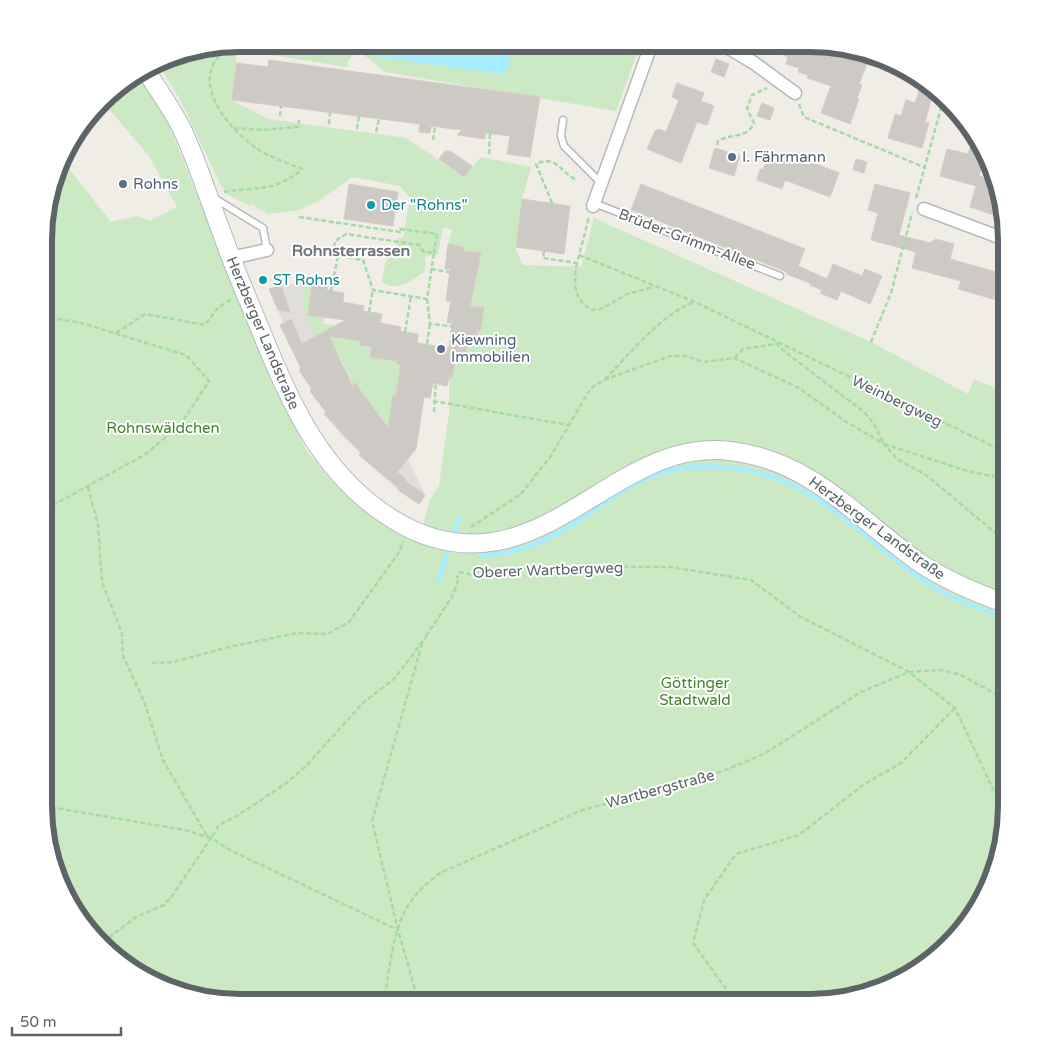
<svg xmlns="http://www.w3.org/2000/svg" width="1051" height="1047" font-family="'Varela Round',sans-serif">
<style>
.industrial{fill:#e1deda}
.green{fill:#cbe9c2}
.water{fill:#a7edff}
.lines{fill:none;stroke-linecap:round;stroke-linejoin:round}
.stream{stroke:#a7edff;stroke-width:4.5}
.building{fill:#cdc9c5;stroke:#d6ccc4;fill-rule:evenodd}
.lane-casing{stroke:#b6babd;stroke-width:9}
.street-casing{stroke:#b6babd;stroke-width:15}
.secondary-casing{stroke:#b4bbbe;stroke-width:20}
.path{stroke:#a4dba5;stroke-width:2.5;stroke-dasharray:5 2.5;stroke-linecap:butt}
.lane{stroke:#fff;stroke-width:6}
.street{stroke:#fff;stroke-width:12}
.secondary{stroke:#fff;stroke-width:18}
.service-dot{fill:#5c6f8a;stroke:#fff;stroke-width:2}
.culture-dot{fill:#0f9aa8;stroke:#fff;stroke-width:2}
.labels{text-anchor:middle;stroke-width:4;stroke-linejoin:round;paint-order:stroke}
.service-label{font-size:15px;fill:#4e5e75;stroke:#fff;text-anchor:start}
.culture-label{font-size:15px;fill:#0d838f;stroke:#fff;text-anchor:start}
.street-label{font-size:15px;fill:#5d6467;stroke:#fff}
.park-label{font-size:15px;fill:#408330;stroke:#fff}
.neighbourhood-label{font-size:16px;font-weight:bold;fill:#6e7679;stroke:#fff}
.rim{fill:none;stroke:#5d6467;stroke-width:6}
</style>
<rect width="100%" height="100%" fill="#f0ece6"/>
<path class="industrial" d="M303 284 302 307 316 336 327 330 342 365 405 440 408 459 425 495 419 504 398 490 359 455 360 452 341 435 310 391 311 389 299 370 301 368 280 325 283 323 269 289 281 285Z"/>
<g class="green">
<path d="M241 44 640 45 616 111 385 72 364 55 354 54 348 61 347 67 234 49 237 63 232 100 268 119 406 138 464 177 481 157 531 167 522 199 515 247 523 265 581 267 594 218 871 342 968 394 974 379 1007 393V819L987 894 930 963 874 993 823 1003H228L143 977 84 926 54 870 44 819 47 203 63 161 111 222 137 216 150 221 177 207 149 156 103 102 111 92 141 75 172 132 271 381 308 453 337 487 360 506 384 523 418 542 430 500 439 486 449 414V377H452L456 357 465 358 468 339 477 331H480L484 308 469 306 481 254 467 251 466 256H462L463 247 448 244 452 230 443 227 438 254 424 257 426 262 424 272C412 280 394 294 382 281L385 264 394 248 397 247 399 237 403 238 410 198 400 186 353 177 318 201 300 210 268 214 251 204 250 206 227 194 220 184 183 105 159 65 177 54 229 46 234 49Z"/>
<path d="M303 284H312L309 303 311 315 324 317 323 324 335 326 361 337 360 345 372 347 370 356 398 357 397 364 420 368 396 396H393L391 410 405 441C369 411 346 373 327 331L315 336 302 307Z"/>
</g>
<path class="water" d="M365 44H509V67L501 74 379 57Z"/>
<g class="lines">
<g class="stream">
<path d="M453 534 459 518"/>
<path d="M481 556C501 553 521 551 540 542 588 522 623 480 675 469 694 465 713 466 732 468 817 478 855 534 921 579 947 597 977 608 1007 618"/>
<path d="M438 581 449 548"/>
</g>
</g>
<g class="building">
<path d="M760 45H804L842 59 844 52 868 61 859 84 862 85 857 98 859 99 850 124 821 113 831 86 807 78 808 75 798 72 799 68 786 64 788 57Z"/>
<path d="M716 59 729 64 724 77 711 72Z"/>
<path d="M269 60 540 97 530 157 507 154 510 136 485 133V139L457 135 462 130 431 126 430 133 419 132 420 124 232 100 237 63 268 67Z"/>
<path d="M922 82 933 92 925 122 929 123 922 148 888 138 895 114 901 116 906 100 915 103Z"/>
<path d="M677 83 704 93 701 101 714 106 707 125 697 122 681 163 647 149 655 131 659 129 666 132 679 100 672 97Z"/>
<path d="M762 103 774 108 770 120 757 116Z"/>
<path d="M715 148 740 156 734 176 709 168Z"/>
<path d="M970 148 983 152 985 155 979 176 998 182 1005 219 970 207 976 186 940 176 947 149 968 154Z"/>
<path d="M445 151H450L472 166 464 177 439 159Z"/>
<path d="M777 155 810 165 811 162 839 173 830 197 785 180 782 189 757 180 760 169 763 170 766 161 773 163Z"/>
<path d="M856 159 867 162 864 173 853 170Z"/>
<path d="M349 184 398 192 393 226 344 219Z"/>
<path d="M641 184 805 249 798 266 827 279 833 264 862 276 865 269 882 276 870 304 841 291 837 300 820 293 822 290 810 285V283L786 274 787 272 631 210Z"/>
<path d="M875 184 910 193 899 235 930 243 936 239 954 244 950 259 1007 275V303L958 289 961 281 912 268 916 252 871 240 878 213 868 210Z"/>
<path d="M522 199 570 206 564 254 516 247Z"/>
<path d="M448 244 463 247V251L481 253 470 306 484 308 480 331H477L476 340 468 339 465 358 456 357 452 377H449L447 386 433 383 430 398 424 397 416 449 397 472 406 479 399 488 359 455 361 453 324 414 326 412 310 391 312 389 299 370 301 368 280 325 291 319 303 346V343L346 320 308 315 312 284 327 286V290L344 293 343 302 364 306 363 311 382 314 380 323 401 327 400 331 418 334 417 343 449 348 452 323H447L451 301H446L450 269H445ZM329 336 360 341V345L372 347 370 357 397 361V364L401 365 396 396H393L388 428 354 382 353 388Z"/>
<path d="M281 285 290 312 278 310 269 289Z"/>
<path d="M405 481 425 495 419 504 398 490Z"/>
</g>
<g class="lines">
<defs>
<g id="lane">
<path d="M563 120 561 136 564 146 600 182"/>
<path d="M214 198 263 228 267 250"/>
<path d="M594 203 780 276"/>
</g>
<g id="street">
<path d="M724 45 754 63 795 93"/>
<path d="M593 206 651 45"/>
<path d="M924 209 1007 240"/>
<path d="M231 258 267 250"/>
</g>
<path id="secondary" d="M147 72C158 90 172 109 182 129 198 163 209 200 223 236 234 268 248 299 261 331 290 404 324 478 394 520 425 539 461 548 498 541 581 525 640 440 730 451 813 461 856 518 920 563 947 581 976 593 1007 604"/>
</defs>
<use href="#lane" class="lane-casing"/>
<use href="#street" class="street-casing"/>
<use href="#secondary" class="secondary-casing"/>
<g class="path">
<path d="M538 52V45"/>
<path d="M886 63 884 70 921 81"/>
<path d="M799 104 804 117 926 168"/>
<path d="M280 116 281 106"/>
<path d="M329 124 330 113"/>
<path d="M234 128 262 130 298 127 299 120"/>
<path d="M357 129 359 116"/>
<path d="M376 132 379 119"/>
<path d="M433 140 435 126"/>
<path d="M717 145 718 141C731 133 747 139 754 123L747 109 752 95 767 88"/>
<path d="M489 154 490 133"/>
<path d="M224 192C256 186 275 193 302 169 288 163 272 158 259 150 236 135 200 97 212 67 216 57 225 51 233 45"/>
<path d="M916 198 943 101"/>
<path d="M552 203 536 164C557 154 560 173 577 180"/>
<path d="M299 217 400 232V229L437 234 434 253"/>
<path d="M47 249V231"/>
<path d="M311 251 363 260 373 290 427 299 434 253 424 252 419 245 346 234 335 241 333 255"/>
<path d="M544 251 543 258 577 263 589 217"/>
<path d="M579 255 695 302 1007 453"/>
<path d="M577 263C573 282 573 301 593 310L601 309 627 294 654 287"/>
<path d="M431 269 454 273"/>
<path d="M331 291 338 256"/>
<path d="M427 299 430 324 457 327"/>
<path d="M369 312 373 290"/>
<path d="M405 332 411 296"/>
<path d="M116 333 145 314 205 325 217 309 231 299"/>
<path d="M871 342 891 293 912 213"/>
<path d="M427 344 430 324"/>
<path d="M735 358 743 349 777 344 784 351 864 412 874 424 884 444 967 471 1007 479"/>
<path d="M605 379C632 352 659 316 694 302"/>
<path d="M433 401 568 425"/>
<path d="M434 412 436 380"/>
<path d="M88 487 98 525 102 582 122 633 123 656 144 701 163 760 207 836"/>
<path d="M46 509 146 454 181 424 209 381 186 355 81 323 47 317"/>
<path d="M471 527 521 494 550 457 591 388 604 380 670 356H686L703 362 734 358 799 388 845 421 884 444 897 459 926 475 999 536 1007 539"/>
<path d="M459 572 473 575 555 567H670L751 580 801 617 909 672 955 708 1007 819"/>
<path d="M426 636 452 597 459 578 456 576"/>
<path d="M152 663 173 662 229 647 297 633 328 634 349 622 400 551 403 541"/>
<path d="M44 806 185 830 211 838 219 825 237 816 285 784 305 767 363 703 395 678 426 637"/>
<path d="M103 942 136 917 164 905 172 896 211 838 230 850 398 930"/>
<path d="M384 1003C389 975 392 930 408 906 416 892 428 883 440 873L582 810 701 780 764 754 861 692 909 672 942 670 961 675 1007 700"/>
<path d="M419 1003 398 930 372 821 422 644"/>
<path d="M727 1003 729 993 693 943 704 900 736 854 799 835 863 785 901 763 955 708"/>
</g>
<use href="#lane" class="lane"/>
<use href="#street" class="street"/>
<use href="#secondary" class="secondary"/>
</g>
<g class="service-dot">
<circle cx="732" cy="157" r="5"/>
<circle cx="123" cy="184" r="5"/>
<circle cx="441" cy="349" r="5"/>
</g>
<g class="culture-dot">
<circle cx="371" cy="205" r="5"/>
<circle cx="263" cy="280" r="5"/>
</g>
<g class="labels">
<g class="service-label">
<text x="742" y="162">I. Fährmann</text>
<text x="133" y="189">Rohns</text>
<text x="451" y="345">Kiewning<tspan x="451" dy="17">Immobilien</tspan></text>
</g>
<g class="culture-label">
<text x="381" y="210">Der "Rohns"</text>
<text x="273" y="285">ST Rohns</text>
</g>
<g class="street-label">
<text transform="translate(687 239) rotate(21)" y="5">Brüder-Grimm-Allee</text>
<text transform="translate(263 333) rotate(67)" y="5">Herzberger Landstraße</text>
<text transform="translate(897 401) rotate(26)" y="5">Weinbergweg</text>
<text transform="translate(877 528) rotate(36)" y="5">Herzberger Landstraße</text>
<text transform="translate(548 570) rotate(-2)" y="5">Oberer Wartbergweg</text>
<text transform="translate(660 789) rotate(-15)" y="5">Wartbergstraße</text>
</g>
<g class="park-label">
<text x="163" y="433">Rohnswäldchen</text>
<text x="695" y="688">Göttinger<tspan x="695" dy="17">Stadtwald</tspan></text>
</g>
<g class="neighbourhood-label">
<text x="351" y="256">Rohnsterrassen</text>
</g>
</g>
<path d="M0 0H1051V1047H0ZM240 52H810A188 188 0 0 1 998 240V806A188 188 0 0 1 810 994H240A188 188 0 0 1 52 806V240A188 188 0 0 1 240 52Z" fill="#fff" fill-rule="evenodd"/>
<path class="rim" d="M240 52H810A188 188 0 0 1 998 240V806A188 188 0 0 1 810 994H240A188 188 0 0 1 52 806V240A188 188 0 0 1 240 52Z"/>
<path d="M12 1027v8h109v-8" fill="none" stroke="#5d6467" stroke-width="2.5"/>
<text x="20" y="1027" font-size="15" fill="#5d6467" stroke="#ffffff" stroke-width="4" paint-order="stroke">50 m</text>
</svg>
